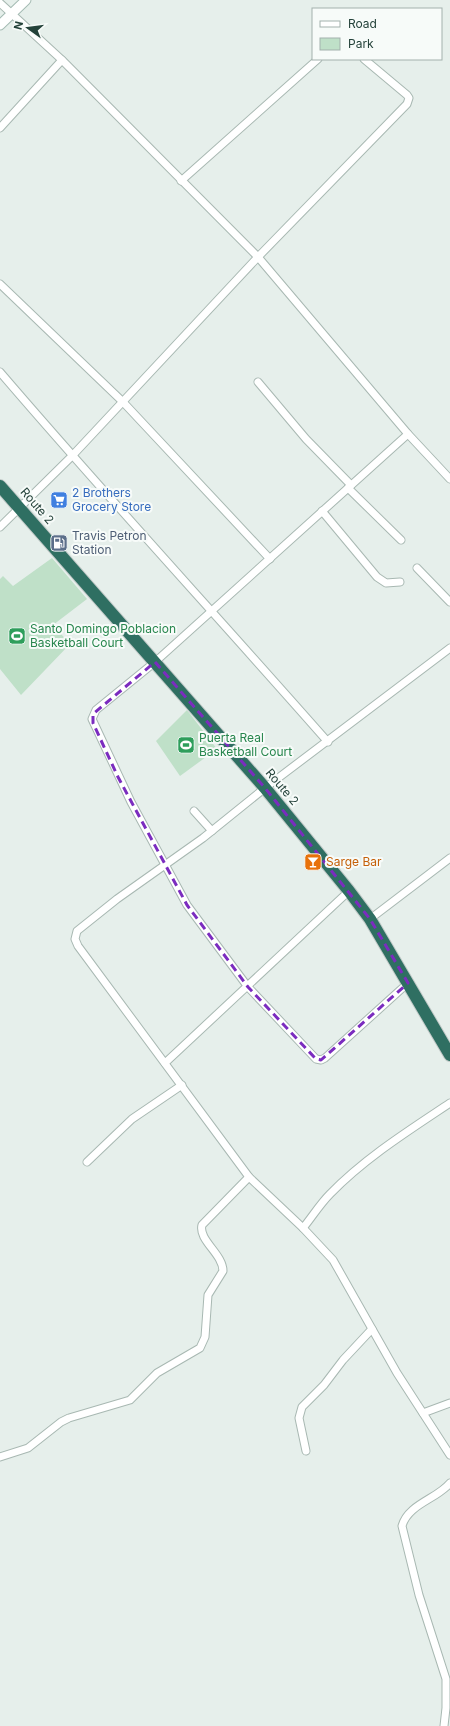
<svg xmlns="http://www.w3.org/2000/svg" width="450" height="1726" font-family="Inter,sans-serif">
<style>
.green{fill:#bfe0c8}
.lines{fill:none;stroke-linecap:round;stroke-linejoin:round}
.street-casing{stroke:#a8b8b2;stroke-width:9}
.secondary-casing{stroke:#a4bbb3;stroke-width:11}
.highway-casing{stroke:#c2cac8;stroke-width:14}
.street{stroke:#fff;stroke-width:7}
.secondary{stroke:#fff;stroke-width:9}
.highway{stroke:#2f6f62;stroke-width:12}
.marked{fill:none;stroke:#7b2cbf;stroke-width:3;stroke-dasharray:8 5;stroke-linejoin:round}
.labels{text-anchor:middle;stroke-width:4;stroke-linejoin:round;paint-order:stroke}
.shop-label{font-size:12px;fill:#366cbe;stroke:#f7fbf9;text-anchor:start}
.street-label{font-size:12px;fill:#24423a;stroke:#f7fbf9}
.service-label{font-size:12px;fill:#4e5e75;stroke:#f7fbf9;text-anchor:start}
.leisure-label{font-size:12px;fill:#27864d;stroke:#f7fbf9;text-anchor:start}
.food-label{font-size:12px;fill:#c56008;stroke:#f7fbf9;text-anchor:start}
</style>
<rect width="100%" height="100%" fill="#e6efeb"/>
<g class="green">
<path d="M52 558 87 599 53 625 70 644 21 695 0 669V579L3 576 13 586Z"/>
<path d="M187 710 217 749 180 776 156 741Z"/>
</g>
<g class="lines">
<defs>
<g id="street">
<path d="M0 3 62 60 258 257 408 434 450 479"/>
<path d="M0 128 62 60"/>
<path d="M181 181 318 59"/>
<path d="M0 284 123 402 270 559"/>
<path d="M0 372C107 497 219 618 328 742"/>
<path d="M258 382 306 439 351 485"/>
<path d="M348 488 401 540"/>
<path d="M322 511 377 577 386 583 400 582"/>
<path d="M0 527 72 456 258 257 407 104 409 98 407 95 364 59"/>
<path d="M417 568 450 602"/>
<path d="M450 648 265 788 203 838 117 899 77 931 75 939 78 946 249 1177 303 1228 333 1260 397 1373 450 1455"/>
<path d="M194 811 212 831"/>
<path d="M370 919 450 858"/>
<path d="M408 983 325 1058 321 1060 316 1059 248 987 187 905 131 802 92 719 96 710 155 662 408 434"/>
<path d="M165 1063 349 891"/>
<path d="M87 1162 132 1119 182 1085"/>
<path d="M303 1228C312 1217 320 1204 330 1194 365 1158 408 1131 450 1103"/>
<path d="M423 1413 450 1403"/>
<path d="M306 1451 299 1418 302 1407 324 1385 343 1360 372 1329"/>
<path d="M0 1457 28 1448 61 1422 69 1418 130 1400 157 1373 200 1348 205 1337 208 1295 223 1271C223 1254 198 1240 202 1225L249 1177"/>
<path d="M444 1726 446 1708V1679L419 1595 402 1526C408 1504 437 1499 450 1483"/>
</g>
<path id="secondary" d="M0 25 26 0"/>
<path id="highway" d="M0 486 265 788 349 891 370 919 450 1055"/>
</defs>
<use href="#street" class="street-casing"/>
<use href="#secondary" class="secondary-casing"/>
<use href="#highway" class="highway-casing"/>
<use href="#street" class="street"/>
<use href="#secondary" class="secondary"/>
<use href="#highway" class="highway"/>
</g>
<path class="marked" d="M155 662 265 788 370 919 408 983 321 1060 316 1059 248 987 187 905 118 777 93 723V714Z"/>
<defs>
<symbol id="supermarket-square" viewBox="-11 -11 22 22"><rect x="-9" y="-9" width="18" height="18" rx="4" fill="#3f7fe0" stroke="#f7fbf9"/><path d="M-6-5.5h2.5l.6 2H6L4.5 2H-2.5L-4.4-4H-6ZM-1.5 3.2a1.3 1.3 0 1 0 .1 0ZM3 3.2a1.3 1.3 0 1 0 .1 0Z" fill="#fff"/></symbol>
<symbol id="fuel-square" viewBox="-11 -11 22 22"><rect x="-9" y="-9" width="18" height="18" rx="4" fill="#5c6f8a" stroke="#f7fbf9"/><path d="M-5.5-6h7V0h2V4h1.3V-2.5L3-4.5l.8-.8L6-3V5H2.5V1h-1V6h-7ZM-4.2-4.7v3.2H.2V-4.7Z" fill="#fff"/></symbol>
<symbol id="stadium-square" viewBox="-11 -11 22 22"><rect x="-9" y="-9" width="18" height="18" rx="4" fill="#2e9e5b" stroke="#f7fbf9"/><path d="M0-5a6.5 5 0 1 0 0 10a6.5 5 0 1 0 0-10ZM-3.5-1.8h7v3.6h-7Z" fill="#fff"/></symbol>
<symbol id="bar-square" viewBox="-11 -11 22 22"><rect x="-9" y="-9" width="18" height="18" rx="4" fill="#e8710a" stroke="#f7fbf9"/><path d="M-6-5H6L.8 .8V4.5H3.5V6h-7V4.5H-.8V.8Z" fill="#fff"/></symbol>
</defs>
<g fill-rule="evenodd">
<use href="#supermarket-square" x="49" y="490" width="20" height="20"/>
<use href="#fuel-square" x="49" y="533" width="20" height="20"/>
<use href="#stadium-square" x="7" y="626" width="20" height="20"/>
<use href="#stadium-square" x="176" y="735" width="20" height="20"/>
<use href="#bar-square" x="303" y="852" width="20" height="20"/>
</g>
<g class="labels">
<g class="shop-label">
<text x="72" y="497">2 Brothers<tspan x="72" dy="14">Grocery Store</tspan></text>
</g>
<g class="street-label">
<text transform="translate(37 506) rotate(49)" y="4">Route 2</text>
<text transform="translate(282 787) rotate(50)" y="4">Route 2</text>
</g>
<g class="service-label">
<text x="72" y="540">Travis Petron<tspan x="72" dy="14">Station</tspan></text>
</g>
<g class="leisure-label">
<text x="30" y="633">Santo Domingo Poblacion<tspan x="30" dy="14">Basketball Court</tspan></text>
<text x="199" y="742">Puerta Real<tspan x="199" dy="14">Basketball Court</tspan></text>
</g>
<g class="food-label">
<text x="326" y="866">Sarge Bar</text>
</g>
</g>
<rect x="312" y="8" width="130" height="52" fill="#f7fbf9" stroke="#a3b1ad"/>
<rect x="320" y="21" width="20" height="6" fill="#ffffff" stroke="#a3b1ad"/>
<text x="348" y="28" font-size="12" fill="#24423a">Road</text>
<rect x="320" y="38" width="20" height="12" fill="#bfe0c8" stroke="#a3b1ad"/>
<text x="348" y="48" font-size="12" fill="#24423a">Park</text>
<g transform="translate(28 28) rotate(284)" stroke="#f7fbf9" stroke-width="3" paint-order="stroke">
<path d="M0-3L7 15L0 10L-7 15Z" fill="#24423a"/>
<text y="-6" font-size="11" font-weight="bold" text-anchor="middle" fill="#24423a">N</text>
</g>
</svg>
